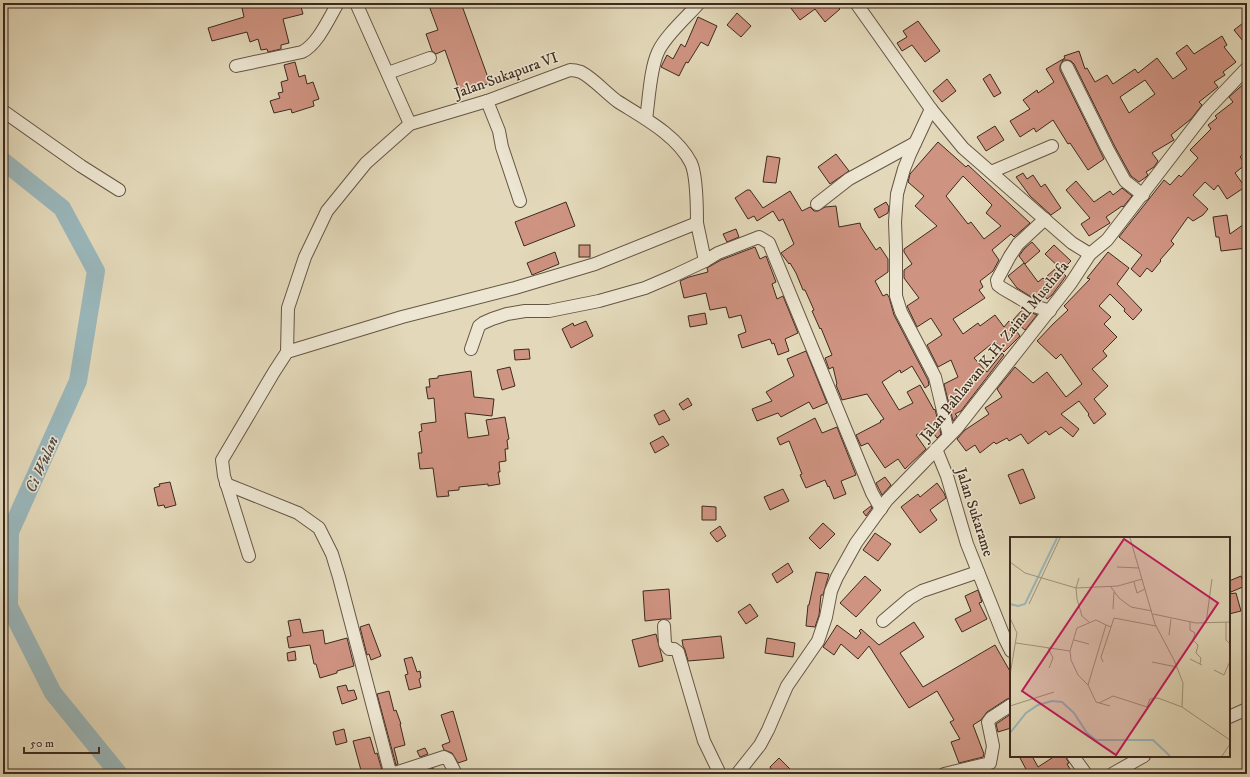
<svg xmlns="http://www.w3.org/2000/svg" width="1250" height="777" font-family="'IM FELL DW Pica',serif">
<style>
.lines{fill:none;stroke-linecap:round;stroke-linejoin:round}
.river{stroke:#9ab7bb;stroke-width:18}
.building{fill:#cf9381;stroke:#3d2a1f;fill-rule:evenodd}
.minor-casing{stroke:#665646;stroke-width:14}
.minor{stroke:#ede6d2;stroke-width:12}
.labels{text-anchor:middle;stroke-width:3;stroke-linejoin:round;paint-order:stroke}
.street-label{font-size:15px;fill:#3d2a1f;stroke:#ede6d2}
.water-label{font-size:16px;font-style:italic;fill:#544d46;stroke:#ede6d2}
.inset-river{fill:none;stroke:#9ab7bb;stroke-width:2}
.inset-road{fill:none;stroke:#a1937c;stroke-width:1}
.view{fill:#c2185b;fill-opacity:0.15;stroke:#c2185b;stroke-width:2}
.inset-edge{fill:none;stroke:#3d2a1f;stroke-width:2}
</style>
<rect width="100%" height="100%" fill="#e3d9ba"/>
<filter id="stains"><feTurbulence type="fractalNoise" baseFrequency=".005" numOctaves="4"/><feColorMatrix values="0 0 0 0 .2 0 0 0 0 .09 0 0 0 0 .02 0 0 0 .5 -.17"/></filter>
<radialGradient id="worn" r=".72"><stop offset=".6" stop-color="#630" stop-opacity="0"/><stop offset="1" stop-color="#630" stop-opacity=".3"/></radialGradient>
<g class="lines">
<path class="river" d="M3 161 62 208 96 271 78 381 10 532 9 606 53 693 119 774"/>
</g>
<g class="building">
<path d="M249 3H278L279 6 289 3H300L303 14 283 19 289 43 281 45V49L268 52 267 49 261 50 258 39 250 42 247 32 212 41 208 28 244 17 242 8 250 6Z"/>
<path d="M428 3H461L490 83 460 93 445 50 436 54 432 51 426 34 438 30Z"/>
<path d="M787 3H835L840 9 825 22 815 9 800 20Z"/>
<path d="M737 13 751 26 741 37 727 25Z"/>
<path d="M698 17 717 26 708 46 701 42 688 63 686 62 679 76 661 67 667 55 673 59 681 44 685 47Z"/>
<path d="M1247 20V46L1234 30Z"/>
<path d="M918 21 940 51 925 62 912 45 902 51 897 43 907 37 903 31Z"/>
<path d="M1222 36 1227 45 1224 47 1236 62 1223 72 1225 75 1214 82 1218 87 1199 102 1202 105 1191 119 1171 135 1174 140 1152 153 1158 161 1154 167 1146 172 1148 175 1146 177 1139 182 1131 176 1114 145 1074 64 1071 61 1067 60H1063L1060 66V70L1104 159 1088 170 1070 143 1068 144 1053 120 1036 132 1034 128 1020 137 1010 121 1030 109 1023 100 1037 90 1038 93 1054 82 1046 69 1065 58 1064 56 1079 51 1085 69 1087 68 1095 82 1107 75 1113 84 1135 69 1138 73 1157 58 1173 79 1187 69 1176 53 1187 45 1194 54ZM1145 80 1155 94 1129 113 1120 97Z"/>
<path d="M295 62 299 77 305 75 307 84 313 82 319 99 313 101 314 106 292 113 291 109 274 113 270 101 280 98 278 93 283 92 281 82 288 80 284 65Z"/>
<path d="M990 74 1001 93 994 97 983 79Z"/>
<path d="M947 79 956 91 942 102 933 91Z"/>
<path d="M1247 81V150L1240 157 1246 164 1235 173 1245 187 1227 199 1218 185 1214 190 1205 182 1193 195 1208 209 1203 215 1193 221 1188 217 1171 241 1174 244 1160 260 1161 261 1152 272 1147 268 1140 277 1131 269 1142 255 1119 237 1164 180 1170 185 1179 175 1181 177 1198 158 1190 150 1211 129 1208 125 1217 118 1215 116 1233 102 1229 97Z"/>
<path d="M995 126 1004 140 986 151 977 137Z"/>
<path d="M938 142 966 167 968 165 1030 223 1014 237 1011 234 992 250 999 260 993 271 980 281 983 287 979 290 985 298 953 319 963 334 978 323 980 326 995 315 1004 327 1009 321 1020 336 1004 352 995 341 974 358 987 372 1002 353 1004 355 961 411 955 414 957 416 953 421 944 384 958 377 951 360 938 367 927 345 942 335 931 318 917 327 907 306 919 298 904 278V270L912 264 904 252V249L937 226 915 206 924 196 908 182 910 174ZM963 176 992 205 986 213 1001 226 984 239 971 222 968 224 946 196Z"/>
<path d="M836 154 849 171 830 184 818 167Z"/>
<path d="M767 156 780 158 776 183 763 182Z"/>
<path d="M1023 173 1027 179 1033 175 1041 187 1045 184 1061 208 1051 215 1030 196 1016 177Z"/>
<path d="M1076 181 1094 202 1110 191 1113 195 1122 188 1132 196 1123 207 1122 206 1106 217 1110 223 1089 236 1081 224 1090 218 1066 190Z"/>
<path d="M747 190H750L763 208 790 191 802 211 810 207 814 211H818L825 207 836 206 839 227 860 223 861 227 876 250 880 247 888 259V272L875 281 883 296 887 294 889 297 894 315 928 380 929 385 925 388 912 366 901 373 900 370 882 382 899 410 913 403 907 392 920 385 934 410 935 409 941 434 937 438 929 427 916 435 926 449 905 469 898 459 885 468 868 443 861 446 856 435 881 422 880 421 884 419 867 394 842 400 836 385 837 384 833 367 829 369 825 358 832 355 821 328 820 329 812 311 814 310 805 290H803L796 273 790 263 789 264 781 253 794 244 783 219 779 221 773 211 757 221 754 216 748 219 735 198Z"/>
<path d="M566 202 575 226 524 246 515 222Z"/>
<path d="M886 202 889 207 888 213 879 218 874 209Z"/>
<path d="M1227 215 1230 234 1247 222V248L1221 251 1219 237H1216L1213 217Z"/>
<path d="M736 229 739 237 727 242 723 234Z"/>
<path d="M1032 242 1040 251 1025 264 1019 256 1024 249Z"/>
<rect x="579" y="245" width="11" height="12"/>
<path d="M1054 245 1071 261 1062 270 1045 254Z"/>
<path d="M755 247 760 259 766 256 776 282 772 284 777 299 783 296 798 333 785 339 789 351 778 355 774 343 772 344 770 339 742 348 738 335 746 332 741 315 729 318 726 307 710 310 706 293 684 298 680 281 689 277 708 272 707 268 721 260Z"/>
<path d="M555 252 559 264 532 275 527 263Z"/>
<path d="M1108 252 1129 268 1117 284 1142 310 1133 320 1124 311 1125 309 1110 294 1099 306 1111 317 1104 324 1117 337 1103 351 1107 356 1092 369 1108 386 1094 399 1106 414 1094 424 1088 415 1089 414 1079 401 1061 414 1079 429 1073 437 1061 427 1049 435 1046 431 1028 444 1021 434 1009 441 1007 438 996 444 994 442 980 453 975 445 966 451 957 439 965 430 989 414 985 408 1002 397 997 389 1015 367 1033 383 1047 372 1066 397 1082 384 1061 354 1056 359 1037 341 1053 324 1068 310 1064 306 1090 279 1087 278Z"/>
<path d="M1024 263 1038 282 1043 278 1044 279 1057 267 1066 276 1052 295 1047 299 1041 291 1033 298 1017 288 1008 276Z"/>
<path d="M1023 309 1037 315 1025 330 1013 320Z"/>
<path d="M705 313 707 324 690 327 688 316Z"/>
<path d="M586 321 593 336 571 348 562 329 573 323 574 326Z"/>
<path d="M529 349 530 359 515 360 514 350Z"/>
<path d="M806 351 827 403 813 409 809 402 781 417 778 413 757 421 752 409 772 401 766 392 794 376 787 359Z"/>
<path d="M510 367 515 386 502 390 497 370Z"/>
<path d="M471 371 474 397 494 399 492 416 465 413 468 438 489 435 486 420 505 417 509 439 507 440 508 449H505L506 461 499 462 500 472H498L500 484 488 486V484L459 487V490L448 491 449 496 437 497 433 468 420 469 418 453H422L419 432 422 431 421 424 436 422 434 398 428 399 426 387H430L429 379 438 378V376Z"/>
<path d="M688 398 692 405 683 410 679 404Z"/>
<path d="M664 410 670 420 659 425 654 415Z"/>
<path d="M815 418 822 433 837 427 856 475 841 481 846 494 834 499 829 486 828 487 825 480 806 488 800 475 802 474 789 441 780 445 777 438Z"/>
<path d="M663 436 669 445 655 453 650 443Z"/>
<path d="M1023 469 1035 498 1020 504 1008 475Z"/>
<path d="M885 477 891 485 882 495 876 483Z"/>
<path d="M170 482 176 505 165 508 164 505 158 506 154 488 160 486 159 484Z"/>
<path d="M937 483 944 493 946 498 930 510 937 520 920 533 901 507 918 494 920 497Z"/>
<path d="M783 489 789 501 770 510 764 497Z"/>
<path d="M702 506 716 507V520H702Z"/>
<path d="M871 506 872 508 866 516 863 512Z"/>
<path d="M823 523 835 534 820 549 809 538Z"/>
<path d="M720 526 726 536 717 542 710 533Z"/>
<path d="M875 533 891 544 878 561 863 550Z"/>
<path d="M788 563 793 572 777 583 772 574Z"/>
<path d="M816 572 829 574 823 595H821L819 615 815 627 806 626 808 605H809Z"/>
<path d="M865 576 881 590 856 617 840 603Z"/>
<path d="M1241 576 1245 586 1231 592 1229 587V581Z"/>
<path d="M669 589 671 619H663L645 621 643 591Z"/>
<path d="M978 590 982 602 979 603 987 619 962 632 955 619 971 611 965 596Z"/>
<path d="M1236 593 1241 611 1229 614V594Z"/>
<path d="M750 604 758 616 746 624 738 612Z"/>
<path d="M300 619 303 633 323 630 325 644 347 638 354 666 337 671V673L320 678 316 664H314L310 645 289 648 287 637 291 636 288 621Z"/>
<path d="M914 622 924 637 900 653 923 687 995 645 1011 673V698L1007 699 987 712 981 720 973 725 984 754 983 757 959 763 951 742 960 739 950 722 954 720 937 691 909 708 869 646 858 659 841 644 834 655 823 647 837 625 856 639 861 633 859 631 861 629 879 645Z"/>
<path d="M369 624 381 656 371 660 369 654 367 655 360 627Z"/>
<path d="M656 634 663 661 639 667 632 640Z"/>
<path d="M721 636 724 658 688 661 685 650 683 646 682 640Z"/>
<path d="M767 638 795 643 793 657 765 653Z"/>
<path d="M295 651 296 660 288 661 287 653Z"/>
<path d="M412 657 417 672 420 671 421 678 419 679 421 687 409 690 405 675 408 674 404 659Z"/>
<path d="M346 685 348 691 354 690 357 699 342 704 337 687Z"/>
<path d="M389 691 394 711 396 710 401 724H400L405 745 394 748 398 764 396 765 377 694Z"/>
<path d="M453 711 467 760 458 763 452 753 444 750 442 745 450 742 441 715Z"/>
<path d="M1011 714V728L998 732 996 724Z"/>
<path d="M344 729 347 742 336 745 333 732Z"/>
<path d="M370 737 375 754 377 753 382 770 367 774H362L353 741Z"/>
<path d="M425 748 428 754 420 757 417 751Z"/>
<path d="M1019 756H1032L1038 767 1055 756H1065L1069 763 1067 764 1073 774H1027L1028 773Z"/>
<path d="M779 758 795 774H767L771 769 770 767Z"/>
<path d="M433 768 436 774H416Z"/>
</g>
<g class="lines">
<defs>
<g id="minor">
<path d="M356 3 410 124"/>
<path d="M856 3 931 109 963 148 1072 243 1090 254"/>
<path d="M236 66 302 52C318 44 329 18 338 3"/>
<path d="M1067 67 1107 148 1125 181 1143 195"/>
<path d="M388 73 430 58"/>
<path d="M487 101 499 131 502 147 520 201"/>
<path d="M931 109 910 154 904 169 897 194 895 222 896 248V296L901 312 935 377 949 436"/>
<path d="M3 111 81 166 119 190"/>
<path d="M646 119C649 100 650 69 658 52 665 36 687 17 699 3"/>
<path d="M991 172 1052 146"/>
<path d="M817 204 849 179 915 143"/>
<path d="M1045 219 1018 244 1010 256 997 280 998 285 1002 288 1031 305 1050 311"/>
<path d="M471 349 479 326 483 323 492 319 507 314 525 311H549L599 301 645 288 673 276 705 261"/>
<path d="M287 352 288 308 305 257 327 211 366 163 410 124 487 101 570 70C573 70 578 71 581 72 594 79 605 92 617 101 642 117 677 135 691 163 697 176 697 208 697 223"/>
<path d="M936 449 947 476 967 544 1005 639 1011 651"/>
<path d="M226 484 298 513 319 528 332 554 339 577 389 768 392 772 395 773 444 757 448 759 456 774"/>
<path d="M249 556 224 476 222 460 274 372 287 352 402 317 515 288 595 264 697 223 705 261 718 253 759 237 769 243 872 493 881 509"/>
<path d="M883 621 910 598 922 591 978 572"/>
<path d="M664 626 665 644 669 649H674L678 652 704 741 720 774"/>
<path d="M1229 717 1247 709"/>
<path d="M1073 756 1086 774"/>
<path d="M737 774 760 745 768 730 787 686 818 641 826 617 831 591 837 577 856 543 887 500 957 428 1071 283 1090 254 1107 240 1207 110 1247 68"/>
<path d="M944 774 990 763 993 746 988 722 991 718 1011 705"/>
<path d="M1112 774 1144 756"/>
</g>
</defs>
<use href="#minor" class="minor-casing"/>
<use href="#minor" class="minor"/>
</g>
<g class="labels">
<g class="street-label">
<text transform="translate(506 75) rotate(-20)" y="5">Jalan Sukapura VI</text>
<text transform="translate(994 351) rotate(-51)" y="5">Jalan Pahlawan K.H. Zainal Musthafa</text>
<text transform="translate(975 512) rotate(72)" y="5">Jalan Sukarame</text>
</g>
<g class="water-label">
<text transform="translate(41 464) rotate(-66)" y="6">Ci Wulan</text>
</g>
</g>
<g transform="translate(1010 537)">
<rect width="220" height="220" fill="#e3d9ba"/>
<path class="inset-river" d="M0 67 8 69 15 67 47 1M0 196 16 176 28 168 42 164 52 165 64 176 77 196 86 203H143L160 219"/>
<path class="inset-road" d="M120 1 145 87 164 123 173 146 172 170 220 203M0 25 15 36 66 51 108 49 132 42M107 30 129 31M69 41 66 51 67 62 72 79 79 85M124 45 127 56 135 52M101 50 109 61 121 70 142 74M19 67 50 1M103 72 104 55M143 77 186 86 220 85M0 81 7 96 0 138M180 85V93L185 96 183 103 188 108 186 116 191 121 190 127M216 85V103L220 107M196 86 202 42M159 98 161 82M64 103 79 107M6 106 60 114M38 111 43 121 39 131M180 122 192 128M93 125 91 120 101 90M142 125 167 130M204 133 214 138 220 124M78 148 68 138 61 123 60 114 67 91 86 83 96 88M89 166 103 159 137 170 140 162 148 161 172 170M0 169 44 155M100 169 86 165 78 148 96 88 101 90 104 81 146 89M212 219 220 207"/>
<path class="view" d="M114 2 208 66 106 218 12 154Z"/>
<rect width="220" height="220" class="inset-edge"/>
</g>
<rect width="1250" height="777" fill="none" stroke="#e3d9ba" stroke-width="16"/>
<rect x="4" y="4" width="1242" height="769" fill="none" stroke="#3d2a1f" stroke-width="2"/>
<rect x="8" y="8" width="1234" height="761" fill="none" stroke="#3d2a1f"/>
<path d="M24 747v6h75v-6" fill="none" stroke="#3d2a1f" stroke-width="2"/>
<text x="30" y="747" font-size="12" fill="#3d2a1f" stroke="#ede6d2" stroke-width="3" paint-order="stroke">50 m</text>
<rect width="100%" height="100%" filter="url(#stains)"/>
<rect width="100%" height="100%" fill="url(#worn)"/>
</svg>
